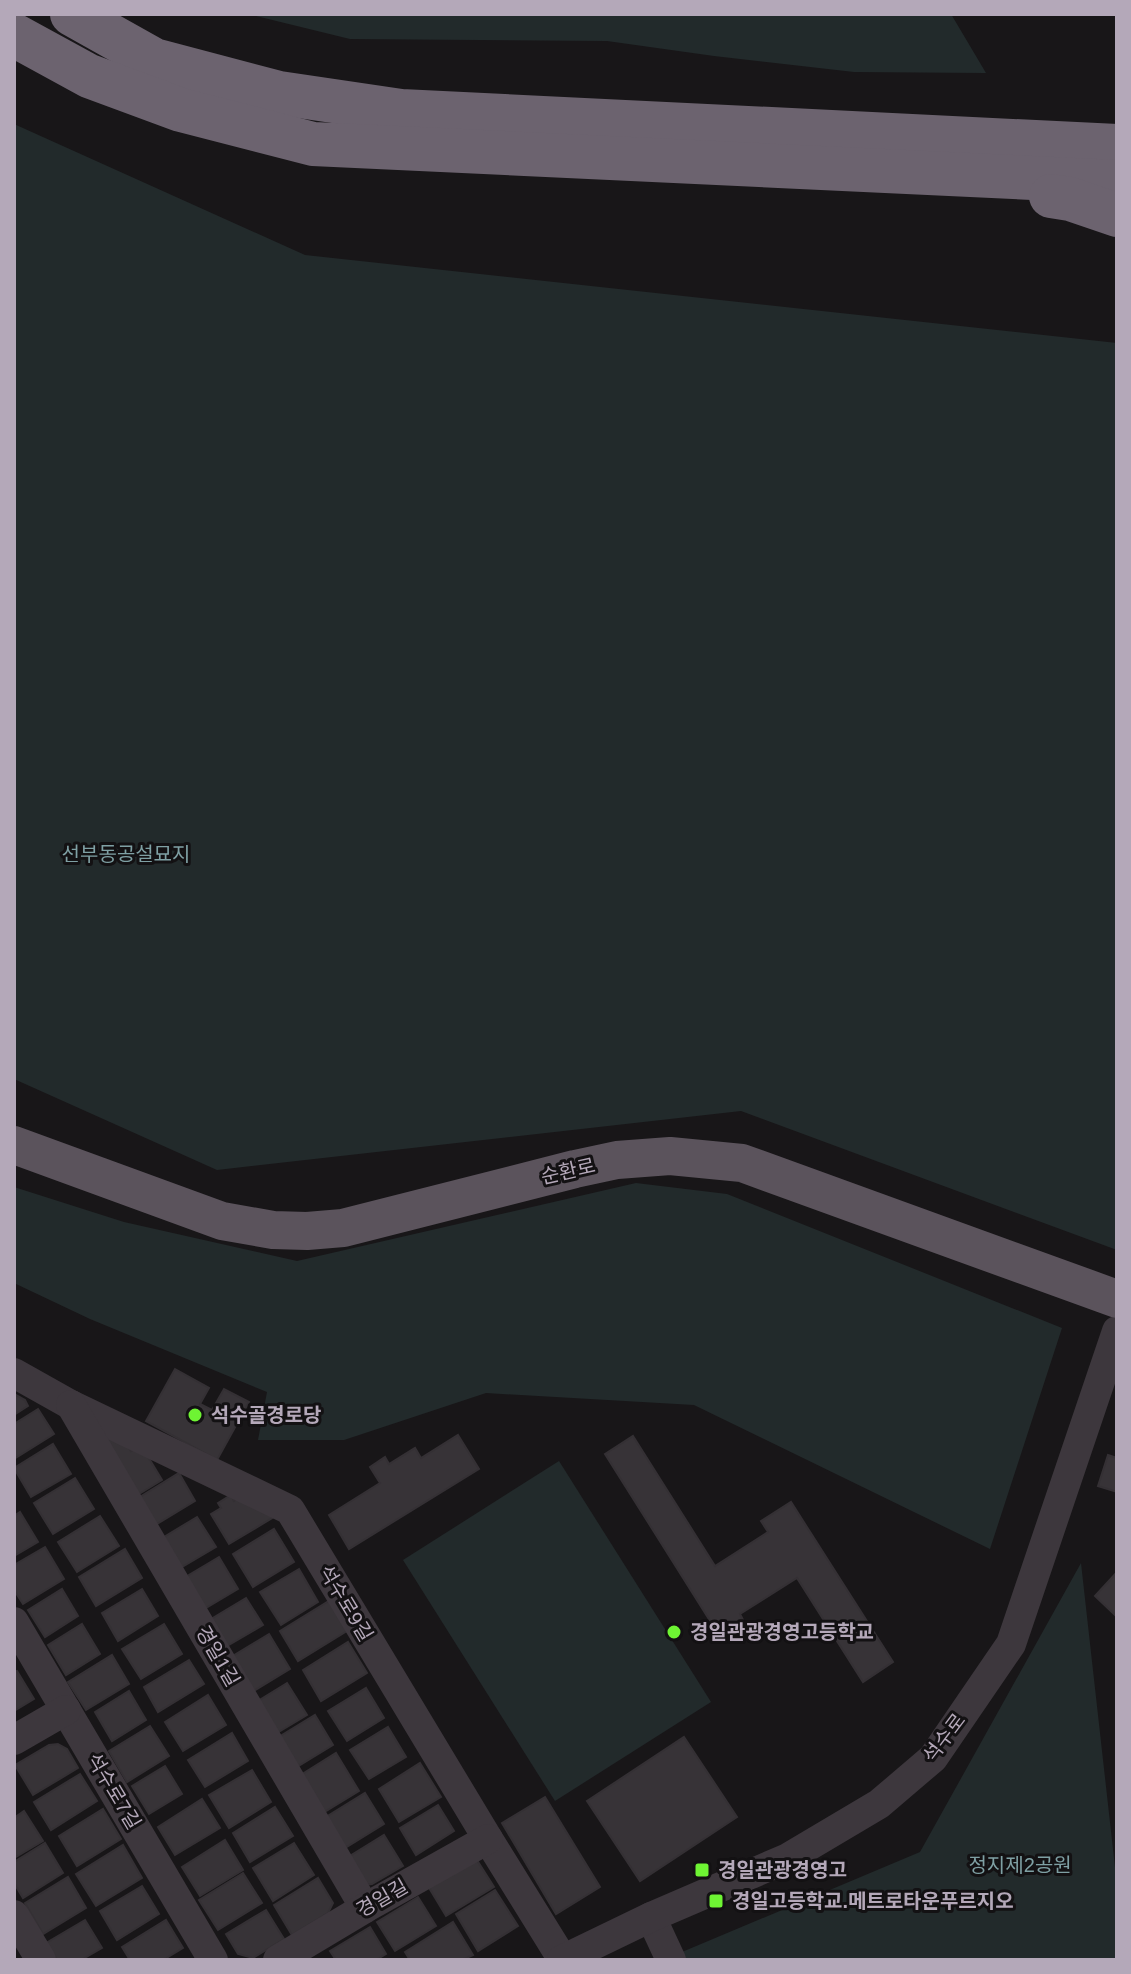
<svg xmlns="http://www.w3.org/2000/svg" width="1131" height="1974" font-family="Helvetica,'Noto Sans KR',sans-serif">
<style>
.green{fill:#222a2b}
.building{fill:#373337;stroke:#343034;stroke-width:2}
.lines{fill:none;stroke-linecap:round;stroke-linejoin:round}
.minor{stroke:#3d373d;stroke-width:30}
.major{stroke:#5b535c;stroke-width:38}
.highway{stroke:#6c636f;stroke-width:44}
.poi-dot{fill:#6ef433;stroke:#131113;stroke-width:3}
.labels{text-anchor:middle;stroke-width:6;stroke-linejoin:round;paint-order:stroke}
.park-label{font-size:20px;fill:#7fa0a4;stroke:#131113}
.street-label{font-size:20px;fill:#b4a8b9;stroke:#131113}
.poi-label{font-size:20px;font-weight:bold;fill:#b4a8b9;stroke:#131113;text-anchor:start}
</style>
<rect width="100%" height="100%" fill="#181618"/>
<g class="green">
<path d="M248 14H951L986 73 854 72 714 56 607 41 350 39Z"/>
<path d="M14 124 305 255 1117 343V1250L741 1111 217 1170 14 1079Z"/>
<path d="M636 1183 727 1194 1062 1328 990 1549 694 1405 486 1393 344 1440H258L267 1392 90 1319 14 1283V1187L124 1222 297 1261Z"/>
<path d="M559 1461 711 1702 555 1801 403 1560Z"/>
<path d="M1081 1563 1117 1885V1960H686L682 1952 920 1852Z"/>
</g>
<g class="building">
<path d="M175 1369 209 1388 200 1404 212 1410 224 1389 249 1402 217 1460 146 1421Z"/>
<path d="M14 1394 25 1400 28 1406 14 1415Z"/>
<path d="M38 1409 54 1434 14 1459V1424Z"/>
<path d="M458 1435 479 1469 349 1549 329 1515 380 1483 370 1467 385 1457 389 1464 415 1448 421 1458Z"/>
<path d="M633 1436 715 1566 768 1532 761 1521 791 1502 893 1662 863 1682 797 1578 740 1614 743 1620 719 1635 605 1454Z"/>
<path d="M123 1437 131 1451 141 1445 162 1480 129 1500 106 1438Z"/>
<path d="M53 1444 71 1474 31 1497 14 1468Z"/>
<path d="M1108 1455 1117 1458V1492L1098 1486Z"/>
<path d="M179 1473 195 1501 147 1530 130 1503Z"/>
<path d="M75 1478 94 1509 53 1534 34 1503Z"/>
<path d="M231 1495 234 1501 242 1496 274 1517 229 1544 211 1514 221 1508 218 1503Z"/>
<path d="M20 1512 38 1542 14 1556V1516Z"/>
<path d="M100 1516 119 1546 77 1572 58 1542Z"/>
<path d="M197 1517 216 1547 172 1573 154 1543Z"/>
<path d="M274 1529 294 1562 253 1587 233 1554Z"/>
<path d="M45 1547 64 1579 23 1604 14 1590V1565Z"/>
<path d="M125 1549 142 1578 96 1606 79 1577Z"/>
<path d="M219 1557 238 1589 196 1614 177 1582Z"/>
<path d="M299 1569 318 1602 281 1625 260 1592Z"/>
<path d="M1117 1572V1617L1095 1596Z"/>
<path d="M62 1589 78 1616 45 1637 28 1610Z"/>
<path d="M142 1589 158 1616 118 1641 102 1613Z"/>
<path d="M246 1598 263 1625 222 1649 206 1622Z"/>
<path d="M329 1601 347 1631 298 1661 280 1631Z"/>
<path d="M82 1624 100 1654 66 1675 48 1645Z"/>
<path d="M164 1624 182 1654 141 1679 122 1649Z"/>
<path d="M269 1634 290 1669 247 1695 226 1660Z"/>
<path d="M348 1642 367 1673 321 1701 303 1670Z"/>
<path d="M112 1655 129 1684 86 1710 68 1682Z"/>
<path d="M189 1660 204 1684 158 1712 144 1687Z"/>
<path d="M17 1671 34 1699 14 1711V1672Z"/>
<path d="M287 1683 307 1715 272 1736 253 1704Z"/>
<path d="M366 1688 384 1718 347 1741 328 1711Z"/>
<path d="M129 1691 146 1720 112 1741 95 1712Z"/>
<path d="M208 1695 226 1725 183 1751 165 1722Z"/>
<path d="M315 1715 333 1745 295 1768 277 1738Z"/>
<path d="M150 1726 169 1756 127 1782 109 1751Z"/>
<path d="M388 1727 406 1757 369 1779 350 1750Z"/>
<path d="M232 1733 248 1761 205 1787 188 1760Z"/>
<path d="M684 1737 737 1817 640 1881 587 1801Z"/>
<path d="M58 1744 67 1749 78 1768 33 1795 15 1765 49 1745Z"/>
<path d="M336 1753 359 1791 321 1814 299 1776Z"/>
<path d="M420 1763 441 1797 399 1822 379 1789Z"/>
<path d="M165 1766 182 1794 149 1814 132 1786Z"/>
<path d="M252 1770 271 1802 229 1828 209 1795Z"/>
<path d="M80 1774 97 1801 51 1830 34 1802Z"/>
<path d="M365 1793 384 1824 340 1851 321 1820Z"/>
<path d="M545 1797 600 1887 556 1914 502 1823Z"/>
<path d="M202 1799 220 1828 175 1855 158 1827Z"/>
<path d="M438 1805 454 1831 416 1855 400 1828Z"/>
<path d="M275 1807 293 1836 250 1862 233 1833Z"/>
<path d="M103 1809 121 1839 77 1866 59 1836Z"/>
<path d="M24 1811 43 1841 14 1858V1818Z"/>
<path d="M384 1835 403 1866 372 1884 365 1885 345 1859Z"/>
<path d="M225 1840 243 1870 200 1896 182 1867Z"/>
<path d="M45 1843 63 1873 23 1898 14 1883V1862Z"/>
<path d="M294 1843 314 1875 273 1901 253 1868Z"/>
<path d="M123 1845 142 1878 96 1906 76 1874Z"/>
<path d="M475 1857 494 1887 446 1916 428 1886Z"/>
<path d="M243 1873 262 1903 218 1930 199 1900Z"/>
<path d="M68 1877 86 1908 43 1934 25 1903Z"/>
<path d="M318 1878 333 1903 328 1913 292 1935 274 1905Z"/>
<path d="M142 1886 159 1914 117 1940 100 1911Z"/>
<path d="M495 1890 518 1926 478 1951 456 1914Z"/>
<path d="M418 1897 436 1926 395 1951 377 1922Z"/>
<path d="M266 1910 284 1939 253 1958 238 1954 226 1934Z"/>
<path d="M85 1920 102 1948 81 1960H57L46 1943Z"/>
<path d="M166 1920 183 1948 163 1960H130L122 1947Z"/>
<path d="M453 1922 473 1955 462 1960H410L405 1952Z"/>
<path d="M370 1927 386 1954 376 1960H336L330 1951Z"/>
</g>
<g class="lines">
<g class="minor">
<path d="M14 1373 71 1405 290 1510 488 1839 563 1960"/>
<path d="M71 1405 365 1908"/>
<path d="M14 1622 213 1960"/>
<path d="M14 1740 66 1710"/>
<path d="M14 1915 41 1960"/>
<path d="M651 1917 671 1960"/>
<path d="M278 1960 365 1908 488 1839"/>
<path d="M562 1960 651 1917 788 1858 879 1804 933 1758 1011 1644 1117 1331"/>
</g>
<path class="major" d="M14 1145 222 1221 273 1230 307 1231 343 1228 575 1169 617 1160 670 1156 742 1163 1117 1299"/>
<g class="highway">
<path d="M72 14 154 60 279 93 401 111 1117 146"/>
<path d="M14 35 89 76 181 110 313 144 1117 182"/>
<path d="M1051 196 1070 199 1117 215"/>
</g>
</g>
<g class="poi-dot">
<circle cx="195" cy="1415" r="8"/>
<circle cx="674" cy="1632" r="8"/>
<rect x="694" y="1862" width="16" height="16" rx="4"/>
<rect x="708" y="1893" width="16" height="16" rx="4"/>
</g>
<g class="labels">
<g class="park-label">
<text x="126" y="861">선부동공설묘지</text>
<text x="1020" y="1872">정지제2공원</text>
</g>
<g class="street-label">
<text transform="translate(568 1171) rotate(-13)" y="7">순환로</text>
<text transform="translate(346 1603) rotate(59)" y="7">석수로9길</text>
<text transform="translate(218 1656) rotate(60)" y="7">경일1길</text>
<text transform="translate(944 1738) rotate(-53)" y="7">석수로</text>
<text transform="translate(114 1791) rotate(59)" y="7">석수로7길</text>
<text transform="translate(382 1898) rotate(-30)" y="7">경일길</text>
</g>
<g class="poi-label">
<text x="211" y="1422">석수골경로당</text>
<text x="690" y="1639">경일관광경영고등학교</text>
<text x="718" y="1877">경일관광경영고</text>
<text x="732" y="1908">경일고등학교.메트로타운푸르지오</text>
</g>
</g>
<rect width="1131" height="1974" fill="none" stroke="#b4a8b9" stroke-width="32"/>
</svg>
